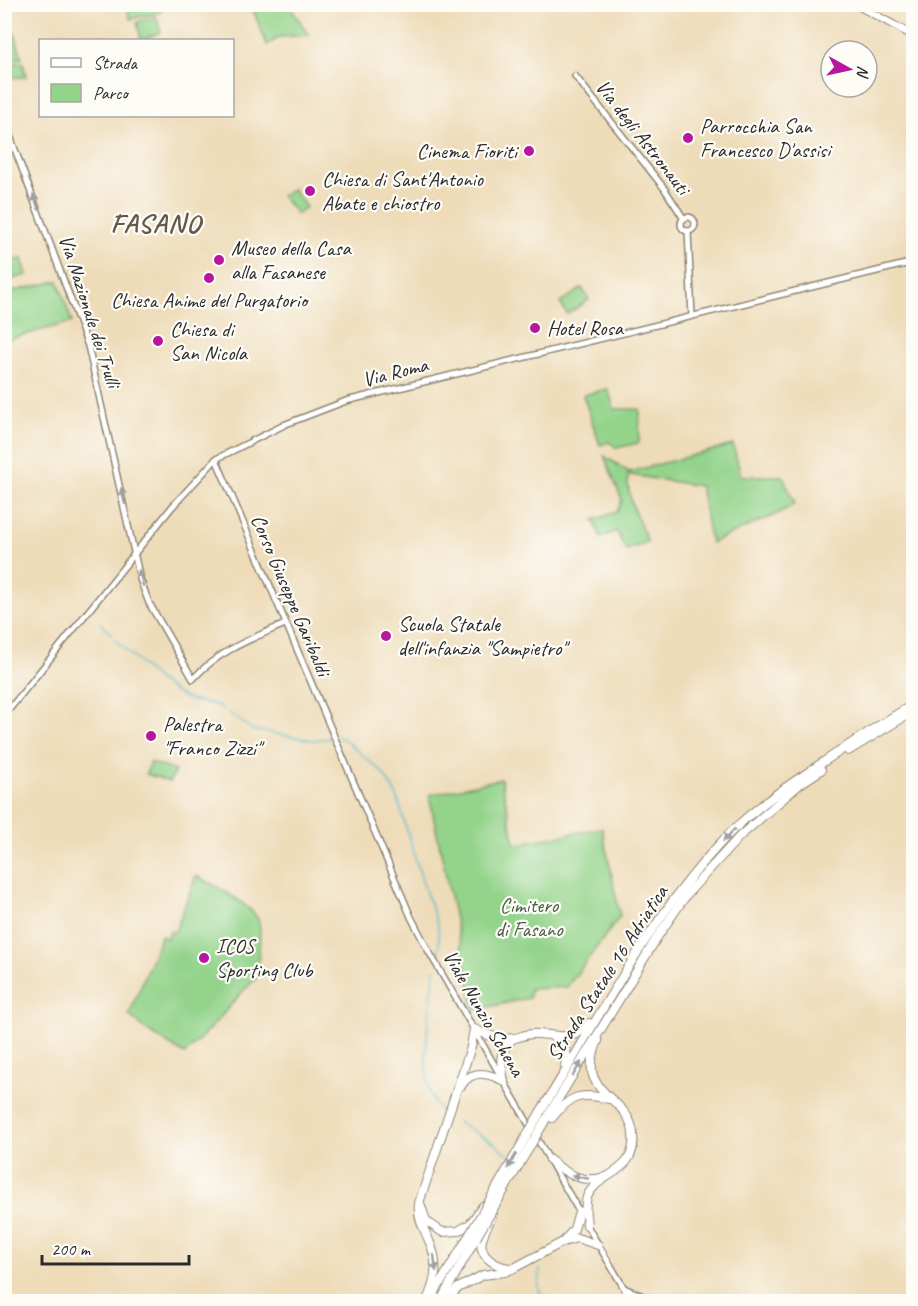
<svg xmlns="http://www.w3.org/2000/svg" width="918" height="1306" font-family="Caveat,sans-serif">
<style>
.green{fill:#93d38a;stroke:#5f7f5a;stroke-width:1.5}
.lines{fill:none;stroke-linecap:round;stroke-linejoin:round}
.stream{stroke:#4cb7c8;stroke-width:1.5}
.minor-casing{stroke:#8c8472;stroke-width:8}
.major-casing{stroke:#8c8472;stroke-width:9}
.highway-casing{stroke:#8c8472;stroke-width:10}
.minor{stroke:#fff;stroke-width:5}
.major{stroke:#fff;stroke-width:7}
.highway{stroke:#fff;stroke-width:8}
.highway-bridge-casing{stroke:#8c8472;stroke-width:10;stroke-linecap:butt}
.highway-bridge{stroke:#fff;stroke-width:8}
.oneway{fill:#a0a0a0}
.poi-dot{fill:#b5179e;stroke:#fdfcf7;stroke-width:2}
.labels{text-anchor:middle;stroke-width:4.5;stroke-linejoin:round;paint-order:stroke}
.poi-label{font-size:21px;fill:#2b2b2b;stroke:#fdfcf7;text-anchor:start}
.street-label{font-size:21px;fill:#2b2b2b;stroke:#fdfcf7}
.park-label{font-size:21px;fill:#4a5d48;stroke:#fdfcf7}
.district-label{font-size:27px;font-weight:bold;letter-spacing:1.5px;fill:#64584a;stroke:#fdfcf7}
</style>
<rect width="100%" height="100%" fill="#fdfcf7"/>
<filter id="ink" filterUnits="userSpaceOnUse"><feTurbulence type="fractalNoise" baseFrequency=".0167" numOctaves="2"/><feDisplacementMap in="SourceGraphic" scale="12" xChannelSelector="R" yChannelSelector="G"/><feConvolveMatrix kernelMatrix="1 2 1 2 8 2 1 2 1" color-interpolation-filters="sRGB"/></filter>
<filter id="wash" filterUnits="userSpaceOnUse"><feTurbulence type="fractalNoise" baseFrequency=".008" numOctaves="4" result="noise"/><feDisplacementMap in="SourceGraphic" scale="24" xChannelSelector="R" yChannelSelector="G"/><feGaussianBlur stdDeviation="1.35" result="paint"/><feColorMatrix in="noise" values="0 0 0 0 0 0 0 0 0 0 0 0 0 0 0 0 0 1.4 0 .05"/><feComposite in="paint" operator="in"/></filter>
<g filter="url(#wash)">
<rect width="100%" height="100%" fill="#eedcb9"/>
<g class="green">
<path d="M126 5H159L161 12 130 19Z"/>
<path d="M251 5H289L309 35 280 37 267 45Z"/>
<path d="M156 16 161 32 141 40 137 22Z"/>
<path d="M15 34 22 58 5 60V37Z"/>
<path d="M23 62 26 77 5 78V65Z"/>
<path d="M293 189 306 207 297 214 281 196Z"/>
<path d="M22 258 27 275 5 281V264Z"/>
<path d="M58 281 72 322 5 340V293Z"/>
<path d="M582 288 589 300 567 314 560 303Z"/>
<path d="M608 389 614 409H640L639 443 617 448 609 442 600 445 583 395Z"/>
<path d="M733 445 741 476H783L795 504 779 513 711 543 700 486 631 475 629 472C624 491 639 523 648 542L626 550 616 531 601 538 594 520 617 512 622 500 604 456 629 472Z"/>
<path d="M150 762 175 771 170 782 146 774Z"/>
<path d="M501 779 515 844 602 828 620 916 567 987 530 989 529 998 474 1010 429 795Z"/>
<path d="M196 876C210 883 256 906 259 923 262 934 257 966 256 979L243 991 218 1020 185 1054 146 1030 129 1015 161 936 167 938 170 931 175 932Z"/>
</g>
<g class="lines">
<g class="stream">
<path d="M100 623 111 634"/>
<path d="M114 639C136 659 158 684 183 697 196 704 211 700 223 709"/>
<path d="M229 713 253 730 312 740 333 738"/>
<path d="M338 737 344 739 383 773 396 794 425 890 438 926 439 943 437 959"/>
<path d="M435 969C431 1004 414 1087 441 1111"/>
<path d="M458 1122 492 1142 508 1154"/>
<path d="M540 1270 539 1288 544 1302"/>
</g>
</g>
</g>
<g filter="url(#ink)">
<g class="lines">
<defs>
<g id="minor">
<path d="M575 76 664 188 684 219"/>
<path d="M4 120 88 346 140 579 149 603 193 679C218 651 251 639 285 624"/>
<circle cx="688" cy="224" r="7"/>
<path d="M688 231 692 316"/>
<path d="M216 459 411 917 428 950 580 1213"/>
<path d="M4 716 172 507 216 459 286 424 346 401 914 262"/>
<path d="M586 1224 624 1288 628 1302"/>
<path d="M624 1288 643 1296"/>
<path d="M634 1302C641 1295 649 1295 657 1302"/>
</g>
<path id="major" d="M855 4 914 36"/>
<g id="highway">
<path d="M848 751 914 711"/>
<path d="M553 1037C564 1045 570 1051 565 1065"/>
<path d="M504 1081C500 1060 498 1055 513 1038"/>
<path d="M461 1086C472 1068 489 1073 504 1081"/>
<path d="M541 1111C602 1014 653 910 734 829 757 807 784 788 810 771 844 748 878 725 914 704"/>
<path d="M552 1118C569 1096 581 1092 608 1099"/>
<path d="M546 1119 658 936 687 894 740 836 800 784 821 770"/>
<path d="M550 1160C567 1174 582 1184 605 1177"/>
<path d="M420 1203 426 1221 442 1232 458 1231 470 1224 483 1206"/>
<path d="M493 1213C490 1221 486 1228 483 1236 476 1255 494 1266 510 1268"/>
<path d="M587 1225C586 1216 584 1206 587 1197 598 1171 638 1175 633 1133 629 1094 573 1096 598 1041"/>
<path d="M564 1241 574 1229 579 1211"/>
<path d="M432 1297 470 1234"/>
<path d="M426 1302C436 1282 439 1264 430 1243 424 1228 417 1219 419 1203L471 1047 474 1029C487 1035 500 1041 515 1038 523 1036 529 1033 538 1034 560 1035 573 1043 589 1023"/>
<path d="M440 1302 476 1238"/>
<path d="M445 1302 458 1288 483 1275 505 1272 514 1268 563 1242 577 1238 598 1245"/>
</g>
</defs>
<use href="#minor" class="minor-casing"/>
<use href="#major" class="major-casing"/>
<use href="#highway" class="highway-casing"/>
<use href="#minor" class="minor"/>
<use href="#major" class="major"/>
<use href="#highway" class="highway"/>
<defs>
<g id="highway-bridge">
<path d="M470 1234 541 1111"/>
<path d="M476 1238 546 1119"/>
</g>
</defs>
<use href="#highway-bridge" class="highway-bridge-casing"/>
<use href="#highway-bridge" class="highway-bridge"/>
</g>
<defs><path id="oneway-solid" d="M-6-.8H1V-3.2L6.5 0L1 3.2V.8H-6Z" transform="scale(1.5)"/></defs>
<g class="oneway">
<use href="#oneway-solid" transform="translate(36 202) rotate(-111)"/>
<use href="#oneway-solid" transform="translate(123 496) rotate(-103)"/>
<use href="#oneway-solid" transform="translate(141 578) rotate(-105)"/>
<use href="#oneway-solid" transform="translate(729 835) rotate(133)"/>
<use href="#oneway-solid" transform="translate(577 1069) rotate(-59)"/>
<use href="#oneway-solid" transform="translate(512 1161) rotate(120)"/>
<use href="#oneway-solid" transform="translate(580 1177) rotate(-169)"/>
<use href="#oneway-solid" transform="translate(435 1263) rotate(83)"/>
</g>
</g>
<g class="poi-dot">
<circle cx="688" cy="138" r="6"/>
<circle cx="529" cy="151" r="6"/>
<circle cx="310" cy="191" r="6"/>
<circle cx="219" cy="260" r="6"/>
<circle cx="209" cy="278" r="6"/>
<circle cx="535" cy="328" r="6"/>
<circle cx="158" cy="341" r="6"/>
<circle cx="386" cy="636" r="6"/>
<circle cx="151" cy="736" r="6"/>
<circle cx="204" cy="958" r="6"/>
</g>
<g class="labels">
<g class="poi-label">
<text x="700" y="133">Parrocchia San<tspan x="700" dy="24">Francesco D'assisi</tspan></text>
<text x="517" y="158" text-anchor="end">Cinema Fioriti</text>
<text x="322" y="186">Chiesa di Sant'Antonio<tspan x="322" dy="24">Abate e chiostro</tspan></text>
<text x="231" y="255">Museo della Casa<tspan x="231" dy="24">alla Fasanese</tspan></text>
<text x="209" y="307" text-anchor="middle">Chiesa Anime del Purgatorio</text>
<text x="547" y="335">Hotel Rosa</text>
<text x="170" y="336">Chiesa di<tspan x="170" dy="24">San Nicola</tspan></text>
<text x="398" y="631">Scuola Statale<tspan x="398" dy="24">dell'infanzia "Sampietro"</tspan></text>
<text x="163" y="731">Palestra<tspan x="163" dy="24">"Franco Zizzi"</tspan></text>
<text x="216" y="953">ICOS<tspan x="216" dy="24">Sporting Club</tspan></text>
</g>
<g class="street-label">
<text transform="translate(643 137) rotate(52)" y="7">Via degli Astronauti</text>
<text transform="translate(90 311) rotate(72)" y="7">Via Nazionale dei Trulli</text>
<text transform="translate(395 372) rotate(-14)" y="7">Via Roma</text>
<text transform="translate(291 595) rotate(67)" y="7">Corso Giuseppe Garibaldi</text>
<text transform="translate(607 973) rotate(-57)" y="7">Strada Statale 16 Adriatica</text>
<text transform="translate(484 1013) rotate(60)" y="7">Viale Nunzio Schena</text>
</g>
<g class="park-label">
<text x="529" y="912">Cimitero<tspan x="529" dy="24">di Fasano</tspan></text>
</g>
<g class="district-label">
<text x="156" y="232">FASANO</text>
</g>
</g>
<rect width="918" height="1306" fill="none" stroke="#fdfcf7" stroke-width="24"/>
<rect x="39" y="39" width="195" height="78" fill="#fdfcf7" stroke="#a9a8a5" stroke-width="1.5"/>
<rect x="51" y="58" width="30" height="9" fill="#ffffff" stroke="#a9a8a5" stroke-width="1.5"/>
<text x="93" y="69" font-size="18" fill="#2b2b2b">Strada</text>
<rect x="51" y="84" width="30" height="18" fill="#93d38a" stroke="#a9a8a5" stroke-width="1.5"/>
<text x="93" y="99" font-size="18" fill="#2b2b2b">Parco</text>
<g transform="translate(849 69) rotate(98)"><circle r="28" fill="#fdfcf7" stroke="#a9a8a5" stroke-width="1.5"/>
<path d="M0-4.5L10 22L0 15L-10 22Z" fill="#b5179e"/>
<text y="-9" font-size="16" font-weight="bold" text-anchor="middle" fill="#2b2b2b">N</text>
</g>
<path d="M42 1255v9h147v-9" fill="none" stroke="#2b2b2b" stroke-width="3"/>
<text x="51" y="1255" font-size="18" fill="#2b2b2b" stroke="#fdfcf7" stroke-width="4.5" paint-order="stroke">200 m</text>
</svg>
